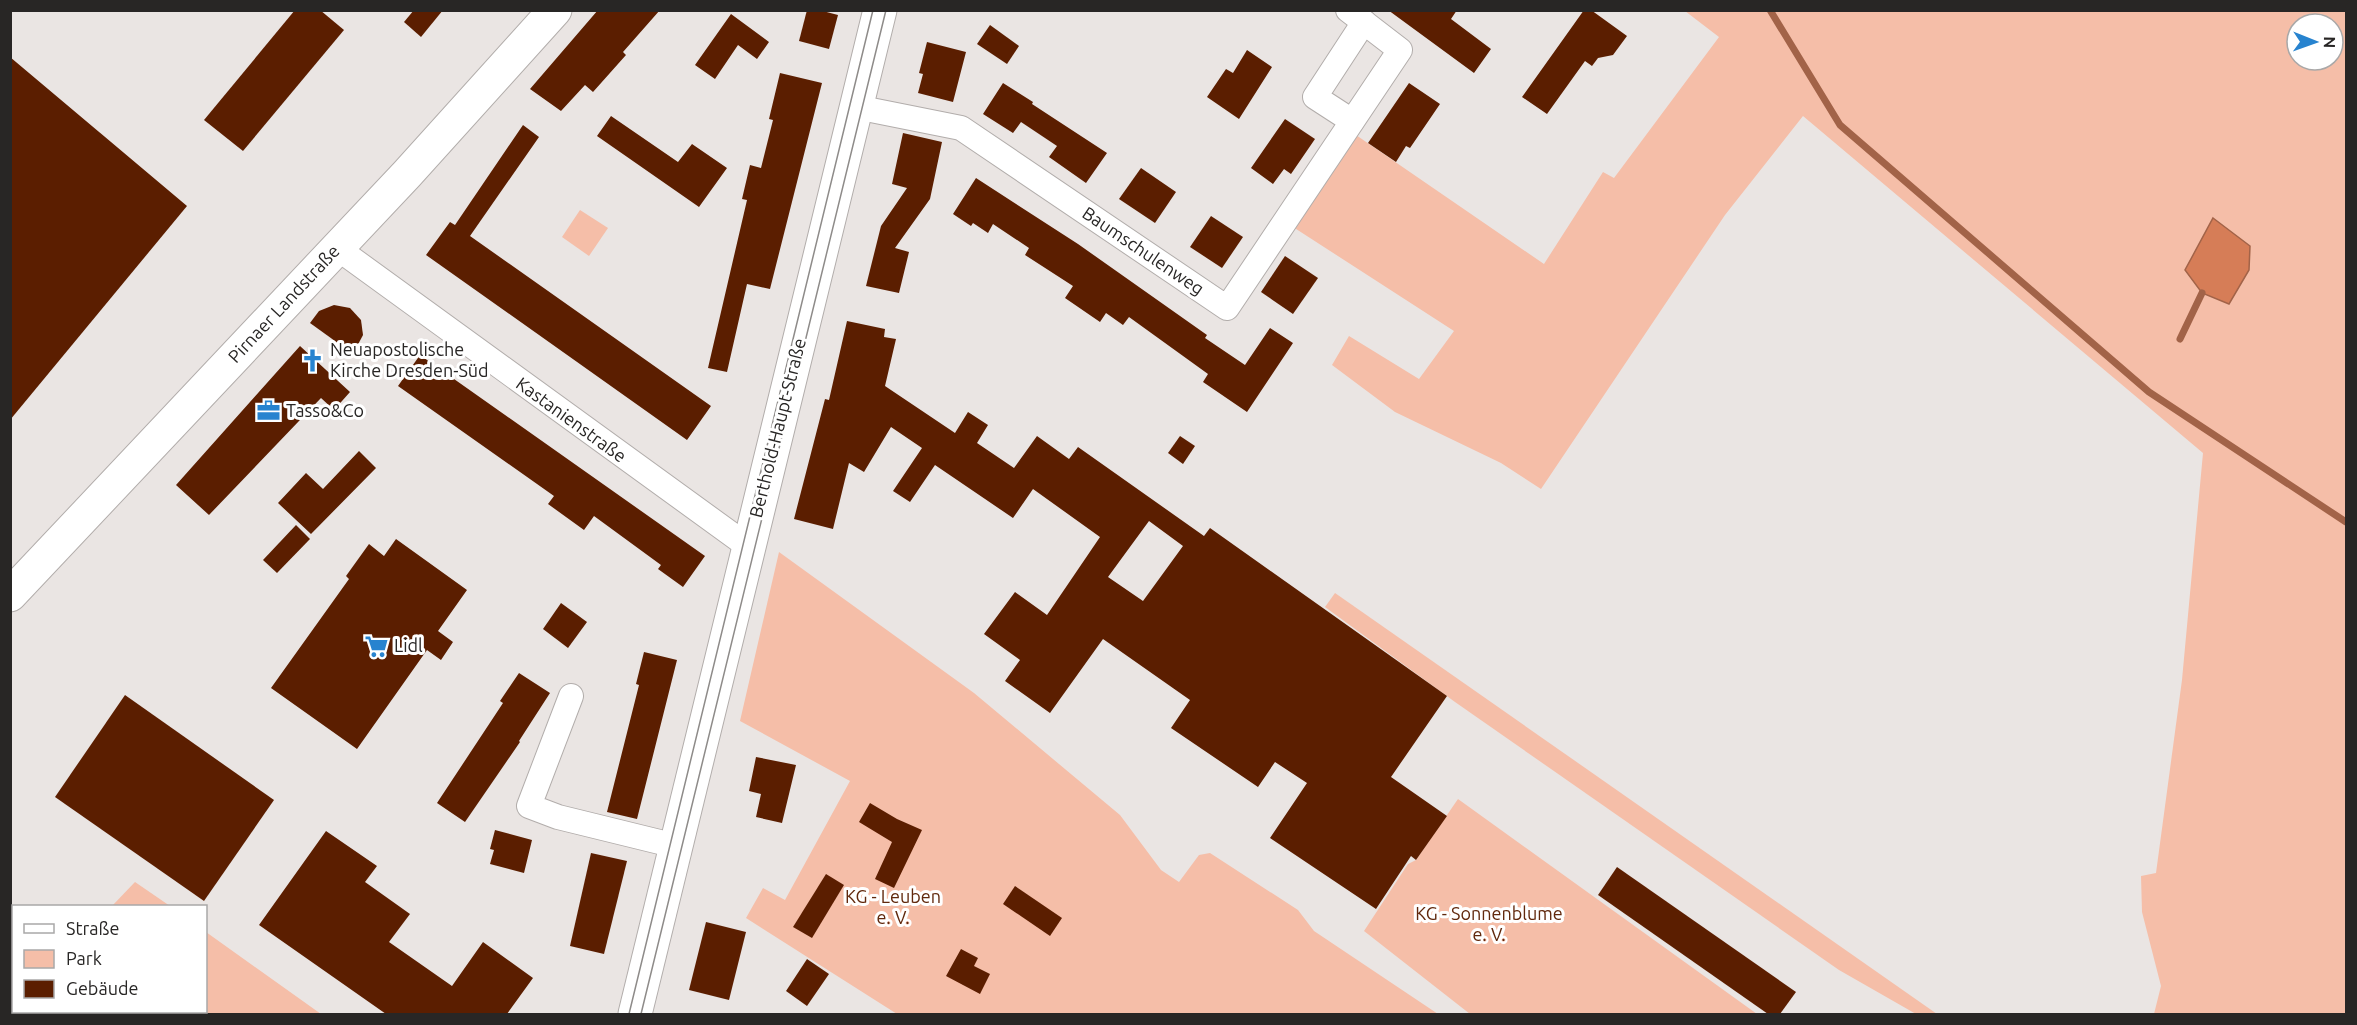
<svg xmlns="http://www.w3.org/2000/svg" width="2357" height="1025" font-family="Ubuntu,sans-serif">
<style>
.green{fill:#f5bea8;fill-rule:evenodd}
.water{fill:#d67d57;stroke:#a26348;stroke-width:1.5}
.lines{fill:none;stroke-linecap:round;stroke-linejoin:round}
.stream{stroke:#a26348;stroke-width:7}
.building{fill:#5b1e00;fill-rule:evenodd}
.street-casing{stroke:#b2adab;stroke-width:26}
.secondary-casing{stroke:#b2adab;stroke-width:35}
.street{stroke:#fff;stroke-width:24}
.secondary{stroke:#fff;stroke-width:33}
.tram{stroke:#8e8b89;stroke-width:1.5}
.labels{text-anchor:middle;stroke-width:6;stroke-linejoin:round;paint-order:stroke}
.street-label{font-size:18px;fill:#282625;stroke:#fff}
.poi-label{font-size:18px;fill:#282625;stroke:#fff;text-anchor:start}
.park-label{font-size:18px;fill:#61280c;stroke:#fff}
</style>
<rect width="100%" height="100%" fill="#eae5e3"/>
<g class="green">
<path d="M1685 11H2346V1014H2154L2161 986 2142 912 2141 876 2156 873 2182 680 2203 453 1803 116 1725 215 1541 489 1501 463 1395 412 1332 365 1349 336 1419 379 1454 331 1293 227 1356 135 1544 264 1603 172 1614 178 1719 37ZM2297 24H2333V60H2297Z"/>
<path d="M580 210 608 228 589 256 562 237Z"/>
<path d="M779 552 974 693 1120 815 1161 870 1179 882 1199 855 1210 853 1298 910 1314 931 1438 1014H897L746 918 763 888 785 900 850 781 740 721Z"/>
<path d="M1335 593 1937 1014H1916L1839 970 1455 702 1325 607Z"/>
<path d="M1458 799 1757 1014H1470L1364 931 1408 864 1416 860Z"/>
<path d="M135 882 170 906H112Z"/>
<path d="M206 932 321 1014H57L53 1012H206Z"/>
</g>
<path class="water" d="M2213 218 2250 246 2249 270 2229 304 2202 293 2185 270Z"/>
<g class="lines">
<g class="stream">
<path d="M1770 10 1840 125 2149 392 2346 522"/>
<path d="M2180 339 2202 293"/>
</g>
</g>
<g class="building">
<path d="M295 10H320L344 30 243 151 204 120Z"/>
<path d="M414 10H443L421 37 404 22Z"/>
<path d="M598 10H660L623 52 626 55 593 92 585 85 561 111 530 89Z"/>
<path d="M807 10H819L838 15 829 49 799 41Z"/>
<path d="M1388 10H1457L1451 19 1491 49 1474 73Z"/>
<path d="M1584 10H1591L1627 36 1613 55 1598 58 1592 66 1585 61 1547 114 1522 97Z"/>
<path d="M731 14 769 42 757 59 738 45 715 79 695 65Z"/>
<path d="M990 25 1019 46 1007 64 977 44Z"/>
<path d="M927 42 966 52 953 102 918 93 923 74 919 73Z"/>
<path d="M1247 50 1272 67 1239 119 1207 97 1226 69 1233 73Z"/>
<path d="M10 57 187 206 10 420Z"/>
<path d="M780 73 822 83 770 289 747 284 727 372 708 368 747 200 742 199 750 165 761 168 773 120 769 119Z"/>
<path d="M1003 83 1033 102 1032 104 1107 153 1086 183 1049 157 1057 146 1021 122 1013 133 983 114Z"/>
<path d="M1409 83 1440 104 1410 148 1406 146 1396 162 1368 143Z"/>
<path d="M611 116 678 162 692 144 727 168 699 207 597 136Z"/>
<path d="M1285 119 1315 139 1291 174 1284 169 1273 184 1251 168Z"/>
<path d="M523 125 539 137 470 236 711 406 687 440 426 255 450 222 455 225Z"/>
<path d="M903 133 942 142 930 199 895 248 909 252 899 293 866 286 881 226 907 188 892 184Z"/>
<path d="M1141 168 1176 192 1155 223 1119 199Z"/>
<path d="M976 178 1078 244 1207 335 1205 338 1245 365 1270 328 1293 343 1247 412 1203 382 1208 374 1129 317 1123 325 1106 313 1100 322 1065 298 1073 286 1025 255 1029 248 993 224 988 233 973 223 971 226 953 214Z"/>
<path d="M1211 216 1243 237 1222 268 1190 247Z"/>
<path d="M1285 256 1318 278 1293 314 1261 292Z"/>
<path d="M334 305 350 308 361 320 363 335 353 354 310 323 319 311Z"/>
<path d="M847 321 885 329 884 337 896 339 885 386 955 433 968 412 988 425 977 443 1014 468 1037 436 1069 459 1078 447 1204 536 1210 528 1447 696 1391 777 1447 816 1416 860 1411 856 1376 909 1270 838 1307 783 1275 762 1258 787 1171 728 1190 700 1103 639 1050 713 1005 681 1020 660 984 634 1015 592 1047 615 1100 537 1033 489 1013 518 935 465 910 502 893 491 922 448 891 427 864 472 849 463 833 529 794 519 825 399 829 400ZM1149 521 1183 546 1143 601 1108 577Z"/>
<path d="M300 346 350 392 334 410 321 398 209 515 176 485Z"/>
<path d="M420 355 705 556 683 587 658 569 661 565 594 516 584 530 548 504 554 496 398 386Z"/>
<path d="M1180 436 1195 446 1183 464 1168 453Z"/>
<path d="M359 451 376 468 311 534 278 503 306 473 323 489Z"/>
<path d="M296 525 310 539 277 573 263 560Z"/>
<path d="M396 539 467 590 438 631 453 642 441 660 427 650 357 749 271 688 349 579 346 576 369 544 384 556Z"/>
<path d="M561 603 587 622 568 648 543 629Z"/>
<path d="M644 652 677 660 637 819 607 812 639 685 636 684Z"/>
<path d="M519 673 550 693 519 741 520 742 465 822 437 803 503 703 500 701Z"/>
<path d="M125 695 274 800 204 901 55 797Z"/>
<path d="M756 757 796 765 782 823 756 817 761 794 749 791Z"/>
<path d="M870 803 897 819 922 830 894 888 875 879 892 842 859 822Z"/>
<path d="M495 830 532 840 524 873 490 864 494 850 490 849Z"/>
<path d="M326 831 377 866 365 882 410 914 389 942 452 986 483 942 533 978 507 1014H386L259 925Z"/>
<path d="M591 853 627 861 604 954 570 946Z"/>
<path d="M1617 867 1796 992 1780 1014H1768L1598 895Z"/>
<path d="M826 874 844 885 812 938 793 927Z"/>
<path d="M1015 886 1062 918 1050 936 1003 904Z"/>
<path d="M706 922 746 932 729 1000 689 990Z"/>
<path d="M961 949 978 958 974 966 990 974 980 994 946 976Z"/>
<path d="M807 959 829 974 807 1006 786 991Z"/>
</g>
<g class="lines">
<defs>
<g id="street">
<path d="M856 107 961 128 1227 308 1400 50 1348 10"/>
<path d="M1352 121 1315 97 1364 22"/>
<path d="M337 248 749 547"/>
<path d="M571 696 529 806 558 817 676 846"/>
</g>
<g id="secondary">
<path d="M10 595 407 174 555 10"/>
<path d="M635 1014 880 10"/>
</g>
</defs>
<use href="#street" class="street-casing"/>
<use href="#secondary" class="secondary-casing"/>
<use href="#street" class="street"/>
<use href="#secondary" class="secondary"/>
<g class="tram">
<path d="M629 1014 873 10"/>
<path d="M641 1014 886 10"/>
</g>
</g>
<defs>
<symbol id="church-bare" viewBox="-9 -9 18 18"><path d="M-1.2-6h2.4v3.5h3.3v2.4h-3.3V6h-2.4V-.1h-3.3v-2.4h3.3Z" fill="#2783cf" stroke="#fff" stroke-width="2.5" paint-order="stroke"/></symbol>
<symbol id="office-bare" viewBox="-9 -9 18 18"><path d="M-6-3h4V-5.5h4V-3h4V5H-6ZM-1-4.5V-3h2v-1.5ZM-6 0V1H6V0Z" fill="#2783cf" stroke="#fff" stroke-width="2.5" paint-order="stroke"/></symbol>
<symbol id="supermarket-bare" viewBox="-9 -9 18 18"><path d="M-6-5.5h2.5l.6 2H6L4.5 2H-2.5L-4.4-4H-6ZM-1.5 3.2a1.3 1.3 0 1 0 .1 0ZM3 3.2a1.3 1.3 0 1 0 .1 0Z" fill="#2783cf" stroke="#fff" stroke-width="2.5" paint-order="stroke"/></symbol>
</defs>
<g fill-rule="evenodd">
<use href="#church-bare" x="296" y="344" width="33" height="33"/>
<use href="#office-bare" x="252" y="394" width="33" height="33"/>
<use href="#supermarket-bare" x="360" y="630" width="33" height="33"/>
</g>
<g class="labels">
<g class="street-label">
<text transform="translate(1143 251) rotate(34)" y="6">Baumschulenweg</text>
<text transform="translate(284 304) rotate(-47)" y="6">Pirnaer Landstraße</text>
<text transform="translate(571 420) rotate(36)" y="6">Kastanienstraße</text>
<text transform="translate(778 428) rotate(-76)" y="6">Berthold-Haupt-Straße</text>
</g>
<g class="poi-label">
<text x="330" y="356">Neuapostolische<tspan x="330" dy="21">Kirche Dresden-Süd</tspan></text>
<text x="286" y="417">Tasso&amp;Co</text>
<text x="394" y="652">Lidl</text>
</g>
<g class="park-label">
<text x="893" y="903">KG - Leuben<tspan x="893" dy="21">e. V.</tspan></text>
<text x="1489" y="920">KG - Sonnenblume<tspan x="1489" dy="21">e. V.</tspan></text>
</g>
</g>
<rect width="2357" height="1025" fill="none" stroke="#282625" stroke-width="24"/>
<rect x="12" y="905" width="195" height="108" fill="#ffffff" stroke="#a9a8a8" stroke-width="1.5"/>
<rect x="24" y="924" width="30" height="9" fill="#ffffff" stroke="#a9a8a8" stroke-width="1.5"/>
<text x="66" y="935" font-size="18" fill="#282625">Straße</text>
<rect x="24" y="950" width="30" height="18" fill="#f5bea8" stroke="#a9a8a8" stroke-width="1.5"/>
<text x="66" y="965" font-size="18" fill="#282625">Park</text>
<rect x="24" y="980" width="30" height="18" fill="#5b1e00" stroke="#a9a8a8" stroke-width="1.5"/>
<text x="66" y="995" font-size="18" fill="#282625">Gebäude</text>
<g transform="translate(2315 42) rotate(91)"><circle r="28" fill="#ffffff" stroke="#a9a8a8" stroke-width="1.5"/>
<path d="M0-4.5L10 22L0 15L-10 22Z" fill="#2783cf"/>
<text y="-9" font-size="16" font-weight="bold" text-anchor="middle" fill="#282625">N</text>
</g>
</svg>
